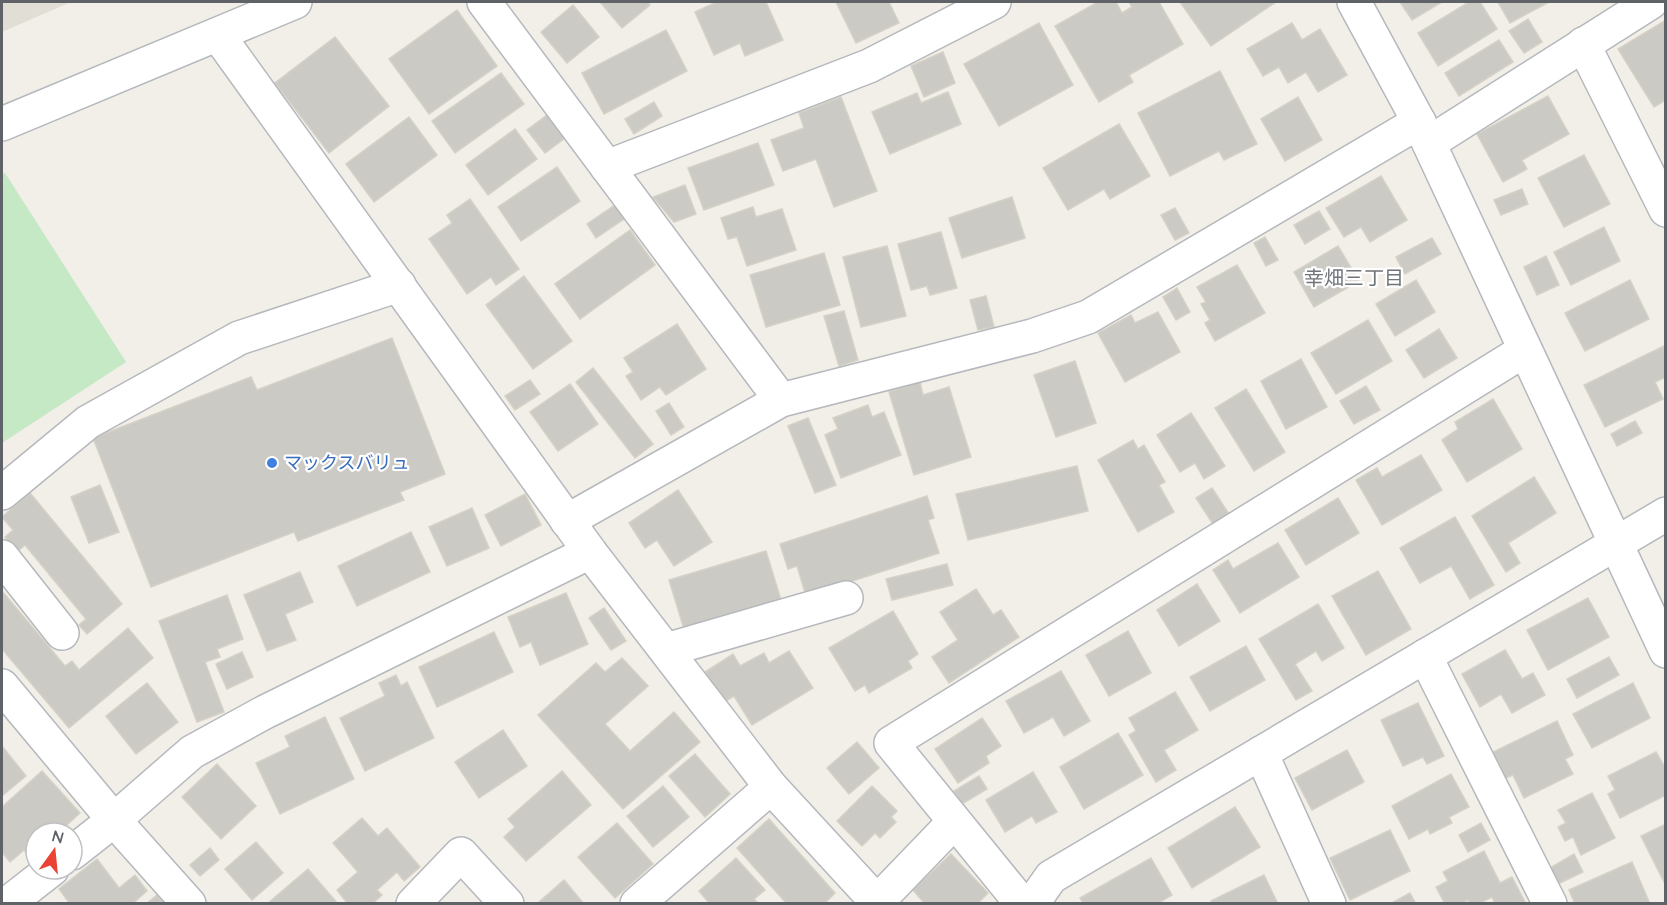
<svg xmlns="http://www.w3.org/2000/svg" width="1667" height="905" font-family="Quicksand,'Noto Sans JP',sans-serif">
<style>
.education{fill:#e1ded6}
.green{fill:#c5e8c5}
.building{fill:#cccac5;stroke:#d6d1c6;stroke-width:1.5}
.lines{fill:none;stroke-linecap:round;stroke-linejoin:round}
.minor-casing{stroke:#b5b8bc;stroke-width:36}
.minor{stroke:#fff;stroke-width:33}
.shop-dot{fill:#3f7fe0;stroke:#fff;stroke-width:2}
.labels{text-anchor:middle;stroke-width:4.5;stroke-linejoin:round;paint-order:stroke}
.shop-label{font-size:18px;fill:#366cbe;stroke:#fff;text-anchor:start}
.neighbourhood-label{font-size:20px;fill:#70757a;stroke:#fff}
</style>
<rect width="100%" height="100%" fill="#f1efe8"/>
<path class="education" d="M2 2H71L2 32Z"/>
<path class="green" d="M5 173 126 362 2 443V174Z"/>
<g class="building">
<path d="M600 2H648L650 5 622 28Z"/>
<path d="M717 2H766L783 40 745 56 740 43 714 55 695 12Z"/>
<path d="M836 2H889L899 23 856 43Z"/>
<path d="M1098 2H1116L1122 13 1132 7 1129 2H1159L1183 44 1129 75 1133 82 1099 102 1055 26Z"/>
<path d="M1180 2H1276L1211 46Z"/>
<path d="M1400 2H1442L1412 20Z"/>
<path d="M1469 2H1480L1497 29 1438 66 1418 33Z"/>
<path d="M1498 2H1549L1510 23Z"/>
<path d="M573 5 599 37 567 63 541 32Z"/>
<path d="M457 10 497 66 429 114 389 59Z"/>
<path d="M1528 19 1542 42 1524 53 1509 31Z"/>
<path d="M1666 20V100L1654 107 1618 49Z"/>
<path d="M1039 23 1073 85 999 126 964 64Z"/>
<path d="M1292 23 1302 40 1320 29 1347 75 1318 92 1306 72 1288 83 1279 67 1263 76 1247 49Z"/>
<path d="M666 30 687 71 604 114 582 73Z"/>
<path d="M335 37 389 106 329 153 275 83Z"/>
<path d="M1499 40 1513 62 1459 96 1445 73Z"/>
<path d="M943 52 955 83 924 97 911 66Z"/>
<path d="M1220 71 1257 144 1224 160 1219 151 1170 176 1138 113Z"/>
<path d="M501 73 524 104 455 153 432 121Z"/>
<path d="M948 92 961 124 890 154 872 112 917 93 921 103Z"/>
<path d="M1548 96 1569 134 1522 160 1527 169 1503 182 1477 134Z"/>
<path d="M841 97 877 191 834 207 816 159 783 171 771 140 804 128 799 113Z"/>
<path d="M1298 97 1322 140 1285 161 1261 119Z"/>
<path d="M654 102 662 116 634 134 625 119Z"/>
<path d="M551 112 569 135 545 153 527 130Z"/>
<path d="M409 117 437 155 374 202 346 164Z"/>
<path d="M1119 124 1150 176 1110 199 1104 189 1068 210 1043 168Z"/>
<path d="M515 129 537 159 488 195 466 165Z"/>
<path d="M758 143 774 185 704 210 688 168Z"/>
<path d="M1584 155 1610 204 1564 227 1538 178Z"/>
<path d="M557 167 580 201 521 241 498 207Z"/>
<path d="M1381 176 1407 220 1370 242 1361 227 1344 237 1326 208Z"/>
<path d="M685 185 696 214 674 222 653 197Z"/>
<path d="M1522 189 1528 204 1501 215 1494 200Z"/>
<path d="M1012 197 1025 238 962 258 949 218Z"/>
<path d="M470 199 519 269 496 285 491 277 467 294 429 239 452 223 447 215Z"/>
<path d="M615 205 624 219 596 238 587 224Z"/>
<path d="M753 207 756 217 782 209 796 250 747 266 737 237 728 239 721 218Z"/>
<path d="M1175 208 1189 233 1175 240 1161 215Z"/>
<path d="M1319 211 1330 229 1305 244 1294 225Z"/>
<path d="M1604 227 1620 261 1571 285 1554 252Z"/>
<path d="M630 230 655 265 580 319 555 284Z"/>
<path d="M941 232 957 288 930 295 927 286 911 290 898 244Z"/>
<path d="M1265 237 1278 260 1266 266 1254 243Z"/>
<path d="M1432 238 1441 254 1405 274 1396 257Z"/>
<path d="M887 246 906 316 861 327 843 257Z"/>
<path d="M1338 246 1359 281 1314 307 1294 272Z"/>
<path d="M824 253 840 305 766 327 750 275Z"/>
<path d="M1546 256 1559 285 1537 295 1524 267Z"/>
<path d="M1237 265 1265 313 1215 341 1205 323 1210 320 1201 304 1206 302 1197 287Z"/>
<path d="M524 276 572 341 533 369 486 305Z"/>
<path d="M1416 280 1435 312 1395 336 1376 304Z"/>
<path d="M1630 280 1649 319 1585 351 1565 313Z"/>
<path d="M1177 288 1190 312 1176 320 1163 297Z"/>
<path d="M986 296 994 327 978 330 970 300Z"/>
<path d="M844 311 858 360 839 366 824 316Z"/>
<path d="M1158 312 1180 352 1125 382 1098 333 1131 315 1135 323Z"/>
<path d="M1368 320 1392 361 1336 394 1311 353Z"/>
<path d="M677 324 706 369 666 395 660 387 641 400 626 376 633 372 624 358Z"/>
<path d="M1439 329 1457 358 1424 378 1406 350Z"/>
<path d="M392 338 445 474 400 492 404 500 298 541 294 532 151 587 93 438 251 377 257 390Z"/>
<path d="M1664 346 1666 377 1655 382 1663 399 1605 427 1584 385Z"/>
<path d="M1301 359 1327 407 1286 429 1261 381Z"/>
<path d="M1075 361 1096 423 1056 437 1034 375Z"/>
<path d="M593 368 653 444 635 458 576 382Z"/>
<path d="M530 380 540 394 515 410 505 396Z"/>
<path d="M920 382 923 395 949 387 971 457 914 475 889 392Z"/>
<path d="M570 384 598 424 558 451 530 412Z"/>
<path d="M1366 386 1380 410 1354 424 1340 401Z"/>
<path d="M1246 389 1285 452 1254 471 1215 408Z"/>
<path d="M1493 399 1522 449 1467 482 1442 440 1458 429 1455 422Z"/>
<path d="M669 403 684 427 671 435 656 411Z"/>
<path d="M868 405 872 417 884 412 901 455 841 478 825 435 838 429 833 418Z"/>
<path d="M1191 413 1225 466 1204 479 1195 463 1180 472 1157 435Z"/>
<path d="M808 418 836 485 815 493 788 426Z"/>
<path d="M1635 421 1642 433 1617 446 1611 434Z"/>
<path d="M1133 440 1138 449 1144 445 1165 482 1159 485 1174 512 1138 532 1098 460Z"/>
<path d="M1421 455 1442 490 1382 525 1356 480 1377 468 1382 477Z"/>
<path d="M1077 466 1088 511 968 540 956 494Z"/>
<path d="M1534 477 1556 513 1508 543 1520 563 1506 572 1472 516Z"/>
<path d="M100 485 119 532 89 543 71 497Z"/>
<path d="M1212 488 1229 514 1213 524 1196 498Z"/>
<path d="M678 490 712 542 674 566 657 540 645 548 629 523Z"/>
<path d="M30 493 122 604 87 634 79 625 86 619 25 545 17 552 5 537 13 530 2 517Z"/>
<path d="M525 494 541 525 501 546 485 515Z"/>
<path d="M927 496 934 518 928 520 939 553 806 596 797 566 788 569 780 544Z"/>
<path d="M1338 498 1359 533 1306 565 1285 530Z"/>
<path d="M472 508 489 548 447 566 429 527Z"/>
<path d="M1455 517 1494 585 1470 599 1451 566 1420 583 1400 548Z"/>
<path d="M411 532 430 572 357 606 338 566Z"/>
<path d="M1278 543 1299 577 1240 613 1213 570 1228 560 1233 569Z"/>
<path d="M766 551 781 600 684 629 669 580Z"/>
<path d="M947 564 953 585 892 600 886 579Z"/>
<path d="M1378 571 1411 629 1366 655 1332 596Z"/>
<path d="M300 572 313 602 285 614 296 640 267 651 244 595Z"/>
<path d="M1197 584 1220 621 1179 646 1157 610Z"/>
<path d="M976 589 993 615 1001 610 1019 637 949 683 932 657 958 640 940 612Z"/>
<path d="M2 591 65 666 72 661 79 670 128 628 153 658 69 728 2 649Z"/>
<path d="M566 593 588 644 540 665 531 642 520 647 508 617Z"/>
<path d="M227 595 243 639 217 649 220 657 205 662 224 712 197 722 159 621Z"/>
<path d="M1588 598 1609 637 1548 670 1527 630Z"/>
<path d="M1318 604 1344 648 1322 661 1316 651 1295 664 1312 691 1296 700 1259 639Z"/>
<path d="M604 608 626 641 611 650 589 618Z"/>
<path d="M893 611 918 654 908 661 912 668 869 693 865 685 855 691 829 648Z"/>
<path d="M1128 631 1151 673 1109 696 1086 655Z"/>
<path d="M494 632 513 672 437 707 419 667Z"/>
<path d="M1246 646 1265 680 1210 711 1190 677Z"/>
<path d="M1505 650 1522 679 1533 673 1545 695 1512 713 1501 694 1480 707 1462 674Z"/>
<path d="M789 651 813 688 752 725 734 696 724 702 705 672 733 654 740 666 764 653 769 663Z"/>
<path d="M242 652 253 677 227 689 216 664Z"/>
<path d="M1609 657 1619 675 1577 698 1567 679Z"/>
<path d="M622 658 648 686 605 724 630 751 674 712 700 742 623 809 538 715 596 663 605 672Z"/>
<path d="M1061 671 1090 721 1064 736 1053 717 1024 733 1006 701Z"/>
<path d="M396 675 401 686 407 682 434 738 365 771 340 718 385 696 379 683Z"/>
<path d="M147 683 178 722 136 754 106 716Z"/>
<path d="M1633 683 1650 718 1592 748 1573 714Z"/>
<path d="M1175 692 1198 730 1164 750 1176 770 1156 782 1129 735 1136 731 1129 718Z"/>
<path d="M1418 703 1444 756 1427 764 1423 757 1403 766 1381 720Z"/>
<path d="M325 717 354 779 280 814 256 763 290 747 285 736Z"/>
<path d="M982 718 1001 746 986 756 989 763 958 783 935 749Z"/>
<path d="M1557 721 1573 755 1565 759 1573 774 1524 798 1513 775 1506 778 1493 752Z"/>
<path d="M503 730 527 766 479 798 455 762Z"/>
<path d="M1118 733 1143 775 1084 809 1060 767Z"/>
<path d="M857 742 879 768 849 794 827 768Z"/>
<path d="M2 746 26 776 2 796Z"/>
<path d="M1347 750 1364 782 1312 810 1295 778Z"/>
<path d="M1656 752 1666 769V795L1620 818 1608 794 1615 790 1608 776Z"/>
<path d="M695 754 730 794 705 817 669 776Z"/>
<path d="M217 764 256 806 221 839 182 797Z"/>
<path d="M42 771 80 813 58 833H36V852L30 857 24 850 10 862 2 852V807Z"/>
<path d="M562 771 591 805 526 861 504 837 515 827 508 819Z"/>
<path d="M1033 772 1057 812 1036 823 1032 816 1005 832 986 800Z"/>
<path d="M1451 774 1469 807 1449 817 1452 823 1430 834 1428 829 1409 839 1392 806Z"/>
<path d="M979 776 987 789 962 804 954 791Z"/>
<path d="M663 786 689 817 653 847 627 816Z"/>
<path d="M872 786 897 811 891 817 896 822 880 838 875 833 862 846 837 821Z"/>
<path d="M1592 793 1615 838 1581 855 1573 837 1565 841 1558 827 1566 823 1558 810Z"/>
<path d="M1235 807 1260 847 1192 888 1168 848Z"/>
<path d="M362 818 378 836 387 828 420 867 404 881 397 872 377 890 382 895 372 904H348L337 890 358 872 333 843Z"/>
<path d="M769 819 835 893 824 904H787L737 848Z"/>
<path d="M617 823 653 864 615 898 578 857Z"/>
<path d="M1481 823 1490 840 1468 852 1459 835Z"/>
<path d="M1666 824V881L1664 882 1641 836Z"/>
<path d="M1390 830 1410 871 1350 900 1330 858Z"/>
<path d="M256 842 283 873 252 900 225 869Z"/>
<path d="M210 848 219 860 200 876 190 865Z"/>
<path d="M1484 851 1500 883 1512 877 1525 902 1495 904 1492 897 1478 904H1469L1468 900 1460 904H1445L1436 887 1448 881 1443 872Z"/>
<path d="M951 854 988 893 977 904H925L913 890Z"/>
<path d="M1574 854 1583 872 1556 885 1548 869Z"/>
<path d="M736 858 765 890 754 899 759 904H710L699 891Z"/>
<path d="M1151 858 1172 895 1157 904H1084L1080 898Z"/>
<path d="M97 859 119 888 135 875 147 891 132 904H70L59 889Z"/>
<path d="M1632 862 1650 904H1575L1569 890Z"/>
<path d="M308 869 338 904H267Z"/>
<path d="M1264 875 1278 904H1212L1211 901Z"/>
<path d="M564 880 584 904H540L539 902Z"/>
<path d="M1410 893 1416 904H1390Z"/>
<path d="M157 895 164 904H146Z"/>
</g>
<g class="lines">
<defs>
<g id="minor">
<path d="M484 2 781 400"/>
<path d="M1354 2 1419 122 1666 651"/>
<path d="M218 35 590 552 771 787 877 902 954 822"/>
<path d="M1583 44 1666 210"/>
<path d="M2 124 295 2"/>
<path d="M1429 143 1651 2"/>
<path d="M607 167 869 66 994 2"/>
<path d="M2 493 88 422 239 338 399 285"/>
<path d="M567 521 781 400 1032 336 1088 317 1419 122"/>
<path d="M2 557 62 633"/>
<path d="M666 650 846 598"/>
<path d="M1425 656 1550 904"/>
<path d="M2 686 114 820 192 752 265 712 590 552"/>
<path d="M1261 753 1329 904"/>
<path d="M72 853 114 820 189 904"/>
<path d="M7 904 52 869"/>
<path d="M413 904 461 854 507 904"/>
<path d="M637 904 771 787"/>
<path d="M1022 904 891 743 1525 350"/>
<path d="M1032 904 1051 877 1666 514"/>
</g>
</defs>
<use href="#minor" class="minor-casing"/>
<use href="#minor" class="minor"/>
</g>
<circle class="shop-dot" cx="272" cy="463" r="6"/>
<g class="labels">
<g class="shop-label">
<text x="284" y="469">マックスバリュ</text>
</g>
<g class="neighbourhood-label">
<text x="1354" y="285">幸畑三丁目</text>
</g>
</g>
<rect width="1667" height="905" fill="none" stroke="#5f6368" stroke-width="6"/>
<g transform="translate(54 851) rotate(15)"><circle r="28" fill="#ffffff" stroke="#bfc1c3" stroke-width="1.5"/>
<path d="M0-4.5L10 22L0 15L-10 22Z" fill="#ea4335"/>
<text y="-9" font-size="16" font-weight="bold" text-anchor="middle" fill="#5f6368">N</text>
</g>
</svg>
